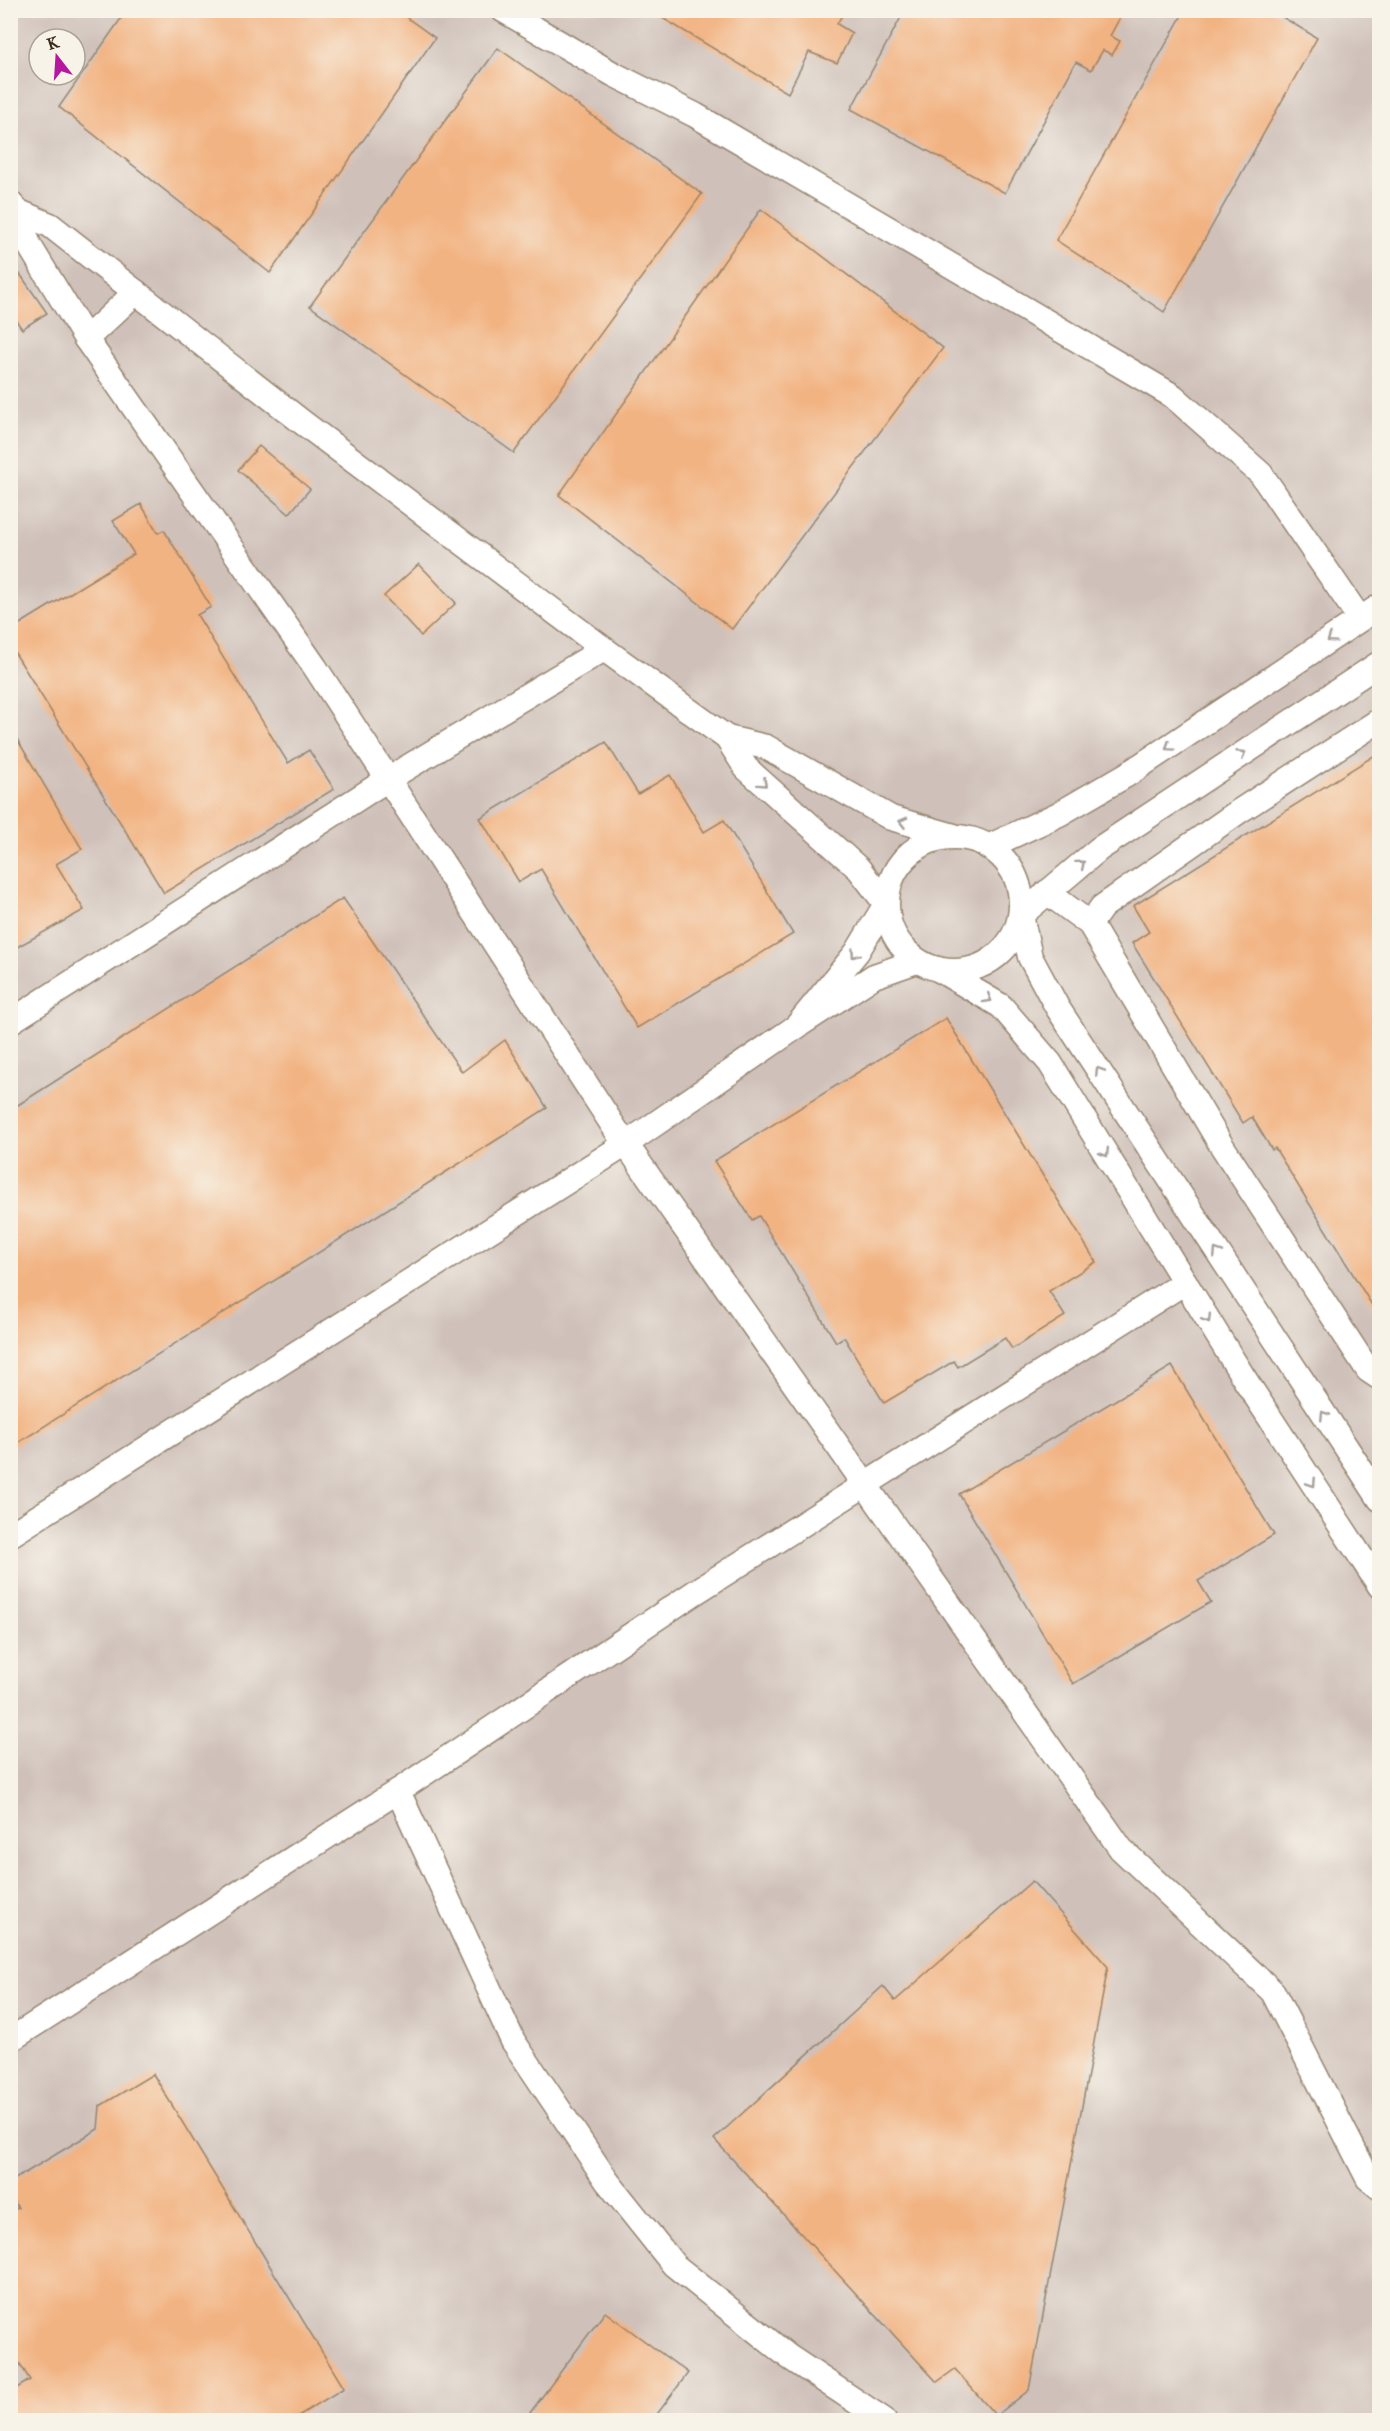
<svg xmlns="http://www.w3.org/2000/svg" width="1390" height="2431" font-family="'IM FELL Great Primer',serif">
<style>
.industrial{fill:#cfc1ba;fill-rule:evenodd}
.building{fill:#f2b382}
.lines{fill:none;stroke-linecap:round;stroke-linejoin:round}
.minor-casing{stroke:#95846d;stroke-width:27}
.minor{stroke:#fff;stroke-width:24}
.oneway{stroke:#a79f9a}
</style>
<rect width="100%" height="100%" fill="#f7f3e8"/>
<filter id="ink" filterUnits="userSpaceOnUse"><feTurbulence type="fractalNoise" baseFrequency=".0167" numOctaves="2"/><feDisplacementMap in="SourceGraphic" scale="12" xChannelSelector="R" yChannelSelector="G"/><feConvolveMatrix kernelMatrix="1 2 1 2 8 2 1 2 1" color-interpolation-filters="sRGB"/></filter>
<filter id="wash" filterUnits="userSpaceOnUse"><feTurbulence type="fractalNoise" baseFrequency=".008" numOctaves="4" result="noise"/><feDisplacementMap in="SourceGraphic" scale="24" xChannelSelector="R" yChannelSelector="G"/><feGaussianBlur stdDeviation="1.35" result="paint"/><feColorMatrix in="noise" values="0 0 0 0 0 0 0 0 0 0 0 0 0 0 0 0 0 1.4 0 .05"/><feComposite in="paint" operator="in"/></filter>
<g filter="url(#wash)">
<rect width="100%" height="100%" fill="#efddbc"/>
<path class="industrial" d="M11 11H1379V2420H11ZM39 39H75V75H39Z"/>
<g id="blocks">
<g class="building">
<path d="M127 10H396L435 38 270 273 59 107Z"/>
<path d="M649 10H845L837 24 852 33 837 63 809 52 788 93Z"/>
<path d="M905 10H1124L1110 36 1120 41 1112 55 1103 50 1091 70 1076 62 1005 193 851 109Z"/>
<path d="M1185 10H1271L1317 38 1164 312 1056 240Z"/>
<path d="M498 48 702 194 514 453 310 306Z"/>
<path d="M761 209 943 348 732 629 559 495Z"/>
<path d="M20 274 47 313 22 329 10 312V280Z"/>
<path d="M259 446 310 489 289 514 238 470Z"/>
<path d="M141 504 158 533 164 530 211 607 197 615 288 763 309 750 334 789 164 893 10 645V630L134 554 113 521Z"/>
<path d="M419 564 456 603 421 636 384 596Z"/>
<path d="M10 727 82 849 56 864 84 910 10 951Z"/>
<path d="M606 742 638 794 670 775 704 832 724 820 793 934 637 1028 541 869 519 882 480 818Z"/>
<path d="M1380 752V1318L1275 1148 1272 1150 1252 1117 1243 1123 1132 943 1149 932 1133 906Z"/>
<path d="M343 898 462 1072 505 1040 547 1108 10 1448V1110Z"/>
<path d="M946 1018 1096 1262 1049 1291 1065 1316 1012 1349 1005 1338 958 1367 954 1361 884 1403 844 1337 836 1342 759 1216 752 1220 714 1161Z"/>
<path d="M1172 1366 1274 1535 1198 1581 1211 1602 1073 1684 959 1494Z"/>
<path d="M1032 1881 1108 1967 1029 2390 996 2416 955 2369 937 2382 714 2139 883 1986 895 2001Z"/>
<path d="M153 2074 344 2388 290 2421H10V2392L30 2380 10 2348V2212L18 2208 10 2195V2182L98 2129 100 2106Z"/>
<path d="M605 2312 688 2373 652 2421H524Z"/>
</g>
</g>
</g>
<g filter="url(#ink)">
<use href="#blocks" fill-opacity="0" stroke="#95846d" stroke-width="1.5"/>
<g class="lines">
<defs>
<g id="minor">
<path d="M503 10 613 74 695 115 1173 396 1261 474 1360 619"/>
<path d="M10 203 17 211 29 245 86 339 315 667 616 1130 1121 1849 1273 1992 1368 2178 1380 2188"/>
<path d="M17 211 50 225 302 422 604 649 727 738 746 768 859 869 886 904 857 952 796 1027 874 976 917 961"/>
<path d="M86 339 136 292"/>
<path d="M1380 663 1099 849 1021 915 1030 957 1057 1007 1380 1499"/>
<path d="M727 738 766 747 891 818 954 836"/>
<circle cx="954" cy="904" r="67"/>
<path d="M988 847 1059 814 1128 774 1380 606"/>
<path d="M1047 892 1090 924 1220 1143 1368 1370 1380 1378"/>
<path d="M1090 924 1102 907 1238 812 1380 720"/>
<path d="M938 969 1001 1006 1050 1063 1242 1375 1380 1586"/>
<path d="M10 1022 388 779 604 649"/>
<path d="M10 1535 626 1144 796 1027"/>
<path d="M398 1791 513 2041 607 2181 674 2265 789 2357 884 2420"/>
<path d="M10 2040 398 1791 694 1593 1185 1282"/>
</g>
</defs>
<use href="#minor" class="minor-casing"/>
<use href="#minor" class="minor"/>
</g>
<defs><path id="oneway-chevron" d="M-2-3.5L2.5 0L-2 3.5" fill="none" stroke-width="1.6" stroke-linecap="round" stroke-linejoin="round" transform="scale(1.5)"/></defs>
<g class="oneway">
<use href="#oneway-chevron" transform="translate(1331 639) rotate(146)"/>
<use href="#oneway-chevron" transform="translate(1169 747) rotate(146)"/>
<use href="#oneway-chevron" transform="translate(1242 754) rotate(-33)"/>
<use href="#oneway-chevron" transform="translate(763 783) rotate(42)"/>
<use href="#oneway-chevron" transform="translate(903 822) rotate(-165)"/>
<use href="#oneway-chevron" transform="translate(1081 864) rotate(-40)"/>
<use href="#oneway-chevron" transform="translate(855 954) rotate(126)"/>
<use href="#oneway-chevron" transform="translate(988 999) rotate(31)"/>
<use href="#oneway-chevron" transform="translate(1099 1071) rotate(-123)"/>
<use href="#oneway-chevron" transform="translate(1105 1153) rotate(58)"/>
<use href="#oneway-chevron" transform="translate(1217 1252) rotate(-123)"/>
<use href="#oneway-chevron" transform="translate(1207 1319) rotate(58)"/>
<use href="#oneway-chevron" transform="translate(1324 1415) rotate(-123)"/>
<use href="#oneway-chevron" transform="translate(1312 1483) rotate(57)"/>
</g>
</g>
<rect width="1390" height="2431" fill="none" stroke="#f7f3e8" stroke-width="36"/>
<g transform="translate(57 57) rotate(343)"><circle r="28" fill="#f7f3e8" stroke="#aca397" stroke-width="1.5"/>
<path d="M0-4.5L10 22L0 15L-10 22Z" fill="#b5179e"/>
<text y="-9" font-size="16" font-weight="bold" text-anchor="middle" fill="#3b2a1e">K</text>
</g>
</svg>
